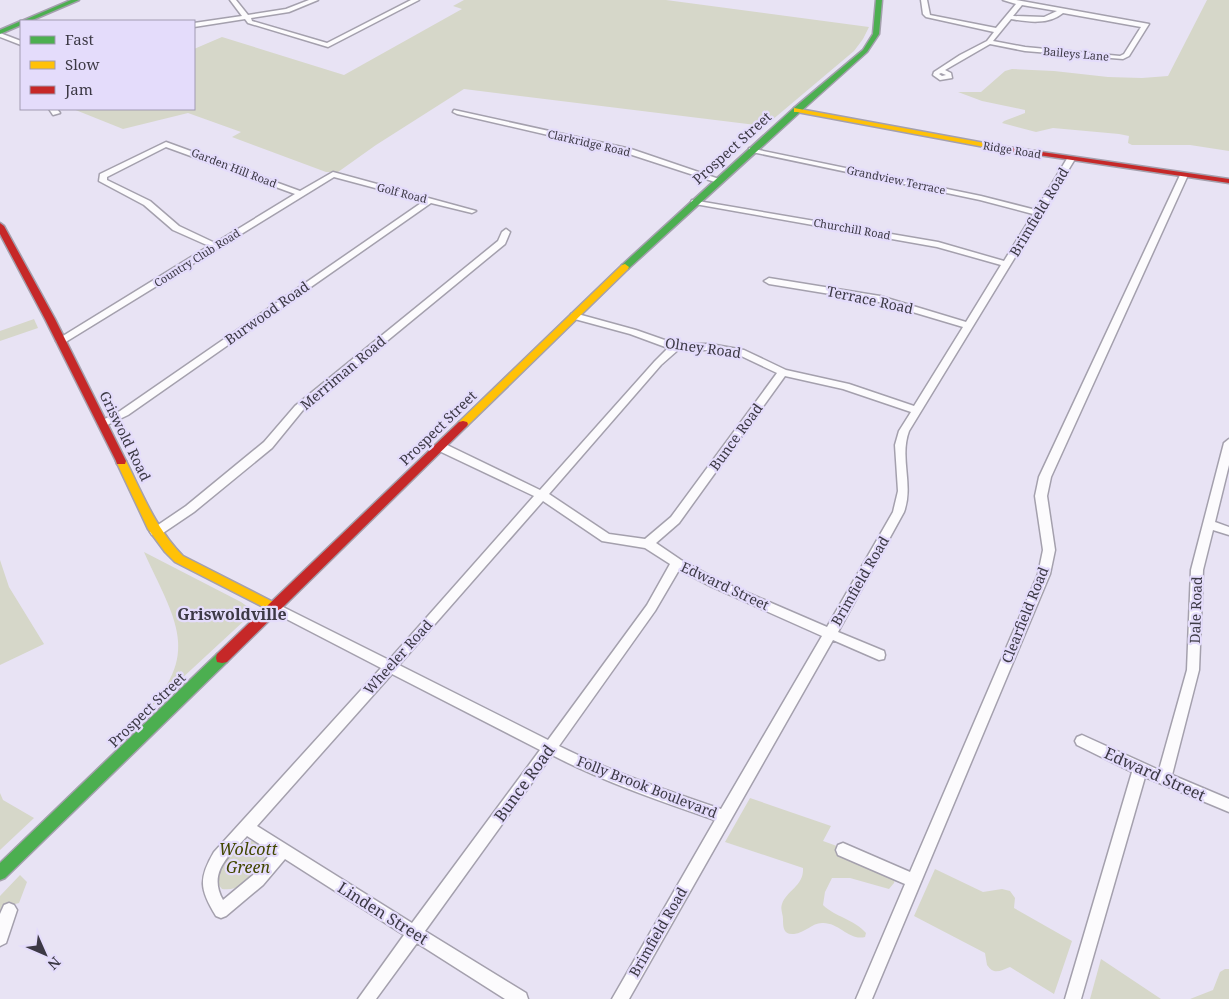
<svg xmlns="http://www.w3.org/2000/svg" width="1229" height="999" font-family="'Noto Serif',serif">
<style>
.green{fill:#d6d7c9}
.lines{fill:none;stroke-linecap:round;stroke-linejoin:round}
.street-casing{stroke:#a4a0ad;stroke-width:3}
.fast-casing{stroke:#a4a0ad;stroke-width:3}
.slow-casing{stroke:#a4a0ad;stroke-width:3}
.jam-casing{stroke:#a4a0ad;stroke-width:3}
.street{fill:#fcfbfd;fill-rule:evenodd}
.fast{fill:#4caf50;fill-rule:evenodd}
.slow{fill:#ffc107;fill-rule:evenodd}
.jam{fill:#c62828;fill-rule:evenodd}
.labels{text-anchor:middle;stroke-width:4.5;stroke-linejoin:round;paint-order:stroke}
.far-street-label{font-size:11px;fill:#3c3945;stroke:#e4dcfb}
.street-label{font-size:14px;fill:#3c3945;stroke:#e4dcfb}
.quarter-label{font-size:16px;font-weight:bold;fill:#3c3945;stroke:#e4dcfb}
.near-street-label{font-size:16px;fill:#3c3945;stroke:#e4dcfb}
.near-park-label{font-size:16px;font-style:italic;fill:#434700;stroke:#e4dcfb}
</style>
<rect width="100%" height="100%" fill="#e8e3f4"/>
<g class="green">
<path d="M464 0H666L869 27 863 39 854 51 765 126 464 89 376 145 338 172H326L232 137 241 132 188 113 123 129 73 109H194V49L222 37 344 75 462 9 453 6Z"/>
<path d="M1207 0H1229V151L1190 145H1132L1128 143 1129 136 1119 134 1053 128 1036 132 1002 123 1004 121 1025 113V110L982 101 958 92H981L1005 71 1012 69 1054 71 1108 77 1142 78 1168 76Z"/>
<path d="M34 319 38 328 0 341V331Z"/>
<path d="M144 552 241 602 248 607 249 612 246 619 140 717C205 655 174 619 144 552Z"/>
<path d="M0 560 9 587 44 644 0 665Z"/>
<path d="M0 793 3 800 34 818 0 850Z"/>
<path d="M750 798 831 826 823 841 859 854 896 876 894 883 889 889 850 878H832L825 892 823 905C835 917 854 919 866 933L865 937C849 941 839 922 822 923 812 923 805 933 794 934 783 935 783 927 783 919 783 914 780 909 782 904 787 890 804 886 803 868L725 842Z"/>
<path d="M248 841H254L263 848 265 861C255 876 241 892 222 889L217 883C219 867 232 846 248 841Z"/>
<path d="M935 869 983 892 1002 889 1010 891 1015 898 1014 908 1072 941 1054 994 1010 967C1000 971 994 975 987 965L985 953 914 916Z"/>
<path d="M20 875 27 882 19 903 8 906 0 927V896Z"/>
<path d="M1101 959 1161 999H1090Z"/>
<path d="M1225 969H1229V999H1190L1213 990 1220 972Z"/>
</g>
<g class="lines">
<defs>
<g id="street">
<path d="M230 0H236L248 15 286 9 309 0H318L289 12 251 18 252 21 327 43 411 0H419L328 47 248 23 245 19 194 27V23L242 16Z"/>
<path d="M921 0H927L930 15 996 28 1016 4 1003 0H1016L1149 24 1129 56 1123 59 1025 51 990 44 945 70 951 73 952 78 940 80 933 75 934 72 960 55 987 41 994 32 926 17 923 14ZM1022 5 1057 11 1044 17 1013 16ZM1063 13 1141 27 1124 54 1120 56 1025 47 993 41 1011 19C1028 22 1048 25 1063 13ZM941 73 946 75 942 76 939 74Z"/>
<path d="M0 33 21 41V45L0 37Z"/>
<path d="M49 109H57L60 113 53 115Z"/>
<path d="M454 110 631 149 722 180 715 182 626 153 457 114 453 112Z"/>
<path d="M166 142 300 191 333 172 476 211 472 213 431 203 128 415 103 427 99 426 98 424 99 422 120 411 424 201 334 177 64 343H58L56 341 58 339 209 246 173 230 144 205 99 181 100 174ZM166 147 295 194 215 243 179 226 150 201 107 180V177Z"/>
<path d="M749 148 981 196 1036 210 1068 157 1075 159 909 431C899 458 914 485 904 512L838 632 884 651 885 655 884 659 879 660 833 640 629 999H612L715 820C660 801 604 782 552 755L425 931 526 993 528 999H505L417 943 376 999H358L404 935 285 859 263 885 226 916 221 918 216 916C200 890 198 879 214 852L381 668 271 611 269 608 271 605H279L389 660 534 496 437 450 436 447 437 444H445L540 490 655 361 668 348 630 334 571 318V314L574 313 636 330 676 344H710L744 350 786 370 849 384 914 406 963 327 879 302 769 284 764 281 769 278 880 296 966 322 1001 265 937 247 695 204 691 202 692 200 938 242 1004 261 1033 214 980 200 752 152H749ZM678 350H710L739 355 777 373 671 517 645 539 609 534 549 494 661 365ZM785 376 843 389 911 412 899 431 895 445 898 491 893 512 827 627 718 580 681 560 656 543 679 523ZM543 501 602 541 645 548 670 564 647 605 548 740 399 665ZM679 570 710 586 822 636 721 809C666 790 611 772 559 746L655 611ZM392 674 540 750 412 923 257 826ZM247 836 272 852 253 875 223 900C207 872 230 855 247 836Z"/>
<path d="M1181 173 1188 175 1051 477 1047 496 1055 550 1050 574 872 999H856L905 884 838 855 836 850 838 845 843 843 910 872 1038 574 1043 550 1035 496 1039 477Z"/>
<path d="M506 229 510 232 505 244 303 410 272 448 194 512 160 535H152L150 532 152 529 186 506 264 442 295 406 498 241 502 232Z"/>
<path d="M1229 439V465L1215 522 1229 527V535L1213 530 1203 570 1199 670 1172 775 1229 799V812L1145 777 1081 999H1065L1132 772 1077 745 1075 741 1077 737 1082 735 1159 770 1187 670 1191 570 1224 443Z"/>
<path d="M9 903 14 905 17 910 6 943 0 946V914L4 905Z"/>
</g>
<g id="fast">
<path d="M71 0H79L30 21H22Z"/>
<path d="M876 0H882L879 34 867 52 800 112 628 269H622V265L794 108 863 50 873 34Z"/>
<path d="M21 21V25L0 34V30Z"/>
<path d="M222 653 227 654 228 658 227 662 5 878 0 880V863L217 654Z"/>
</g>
<g id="slow">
<path d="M794 108 990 144 994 146 990 148 797 112H794Z"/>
<path d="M625 264 629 267 628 269 467 426H459L458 424 459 422 622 265Z"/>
<path d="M121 457 126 461C143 495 156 529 183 556L279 605 281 608 279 611H271L175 562 165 552 148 529 116 461Z"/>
</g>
<g id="jam">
<path d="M987 144 1229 179V183L990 148 986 146Z"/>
<path d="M0 223 4 226 55 319 126 461 125 464H117L116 461 45 319 0 234Z"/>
<path d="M463 421 467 422 468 424 467 426 227 662 222 663 217 662 216 658 217 654 459 422Z"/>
</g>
</defs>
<use href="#street" class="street-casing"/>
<use href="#fast" class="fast-casing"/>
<use href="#slow" class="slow-casing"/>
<use href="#jam" class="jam-casing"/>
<use href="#street" class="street"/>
<use href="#fast" class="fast"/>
<use href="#slow" class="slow"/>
<use href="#jam" class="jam"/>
</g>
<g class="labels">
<g class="far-street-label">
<text transform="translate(1076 54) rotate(5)" y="4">Baileys Lane</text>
<text transform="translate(589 143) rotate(13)" y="4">Clarkridge Road</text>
<text transform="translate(1012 150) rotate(9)" y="4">Ridge Road</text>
<text transform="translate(234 168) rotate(21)" y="4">Garden Hill Road</text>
<text transform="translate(896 180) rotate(12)" y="4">Grandview Terrace</text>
<text transform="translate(402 193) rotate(14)" y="4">Golf Road</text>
<text transform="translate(852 229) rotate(10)" y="4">Churchill Road</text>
<text transform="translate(197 258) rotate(-32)" y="4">Country Club Road</text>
</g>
<g class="street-label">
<text transform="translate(732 148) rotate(-42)" y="5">Prospect Street</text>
<text transform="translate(1039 212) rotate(-59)" y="5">Brimfield Road</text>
<text transform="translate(870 300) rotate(12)" y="5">Terrace Road</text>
<text transform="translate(267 313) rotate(-35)" y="5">Burwood Road</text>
<text transform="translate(703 348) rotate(8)" y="5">Olney Road</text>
<text transform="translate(343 373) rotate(-40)" y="5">Merriman Road</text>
<text transform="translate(438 428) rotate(-44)" y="5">Prospect Street</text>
<text transform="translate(125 436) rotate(64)" y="5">Griswold Road</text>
<text transform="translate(736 437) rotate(-54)" y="5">Bunce Road</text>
<text transform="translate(860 581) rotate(-60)" y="5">Brimfield Road</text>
<text transform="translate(725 586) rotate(25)" y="5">Edward Street</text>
<text transform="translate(1196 610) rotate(-88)" y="5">Dale Road</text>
<text transform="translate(1025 615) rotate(-68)" y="5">Clearfield Road</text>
<text transform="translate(398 657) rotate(-48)" y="5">Wheeler Road</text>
<text transform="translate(147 710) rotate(-44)" y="5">Prospect Street</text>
<text transform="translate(647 787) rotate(21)" y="5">Folly Brook Boulevard</text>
<text transform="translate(658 932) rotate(-60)" y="5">Brimfield Road</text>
</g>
<g class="quarter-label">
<text x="232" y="620">Griswoldville</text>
</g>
<g class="near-street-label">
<text transform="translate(1155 774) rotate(24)" y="6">Edward Street</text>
<text transform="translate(524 783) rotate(-54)" y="6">Bunce Road</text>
<text transform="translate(383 913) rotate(32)" y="6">Linden Street</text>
</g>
<g class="near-park-label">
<text x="248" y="855">Wolcott<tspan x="248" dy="18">Green</tspan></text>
</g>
</g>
<rect x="20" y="20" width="175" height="90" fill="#e4dcfb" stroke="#a19bb2"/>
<rect x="30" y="36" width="25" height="8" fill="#4caf50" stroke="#a19bb2"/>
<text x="65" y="45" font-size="15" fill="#3c3945">Fast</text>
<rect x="30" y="61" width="25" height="8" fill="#ffc107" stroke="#a19bb2"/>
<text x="65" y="70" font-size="15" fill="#3c3945">Slow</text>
<rect x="30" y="86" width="25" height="8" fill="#c62828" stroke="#a19bb2"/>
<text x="65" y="95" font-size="15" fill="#3c3945">Jam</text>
<g transform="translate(45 954) rotate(135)" stroke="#e4dcfb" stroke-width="4" paint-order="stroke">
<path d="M0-4L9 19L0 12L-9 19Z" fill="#3c3945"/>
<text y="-8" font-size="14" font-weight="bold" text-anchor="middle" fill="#3c3945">N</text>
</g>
</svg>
